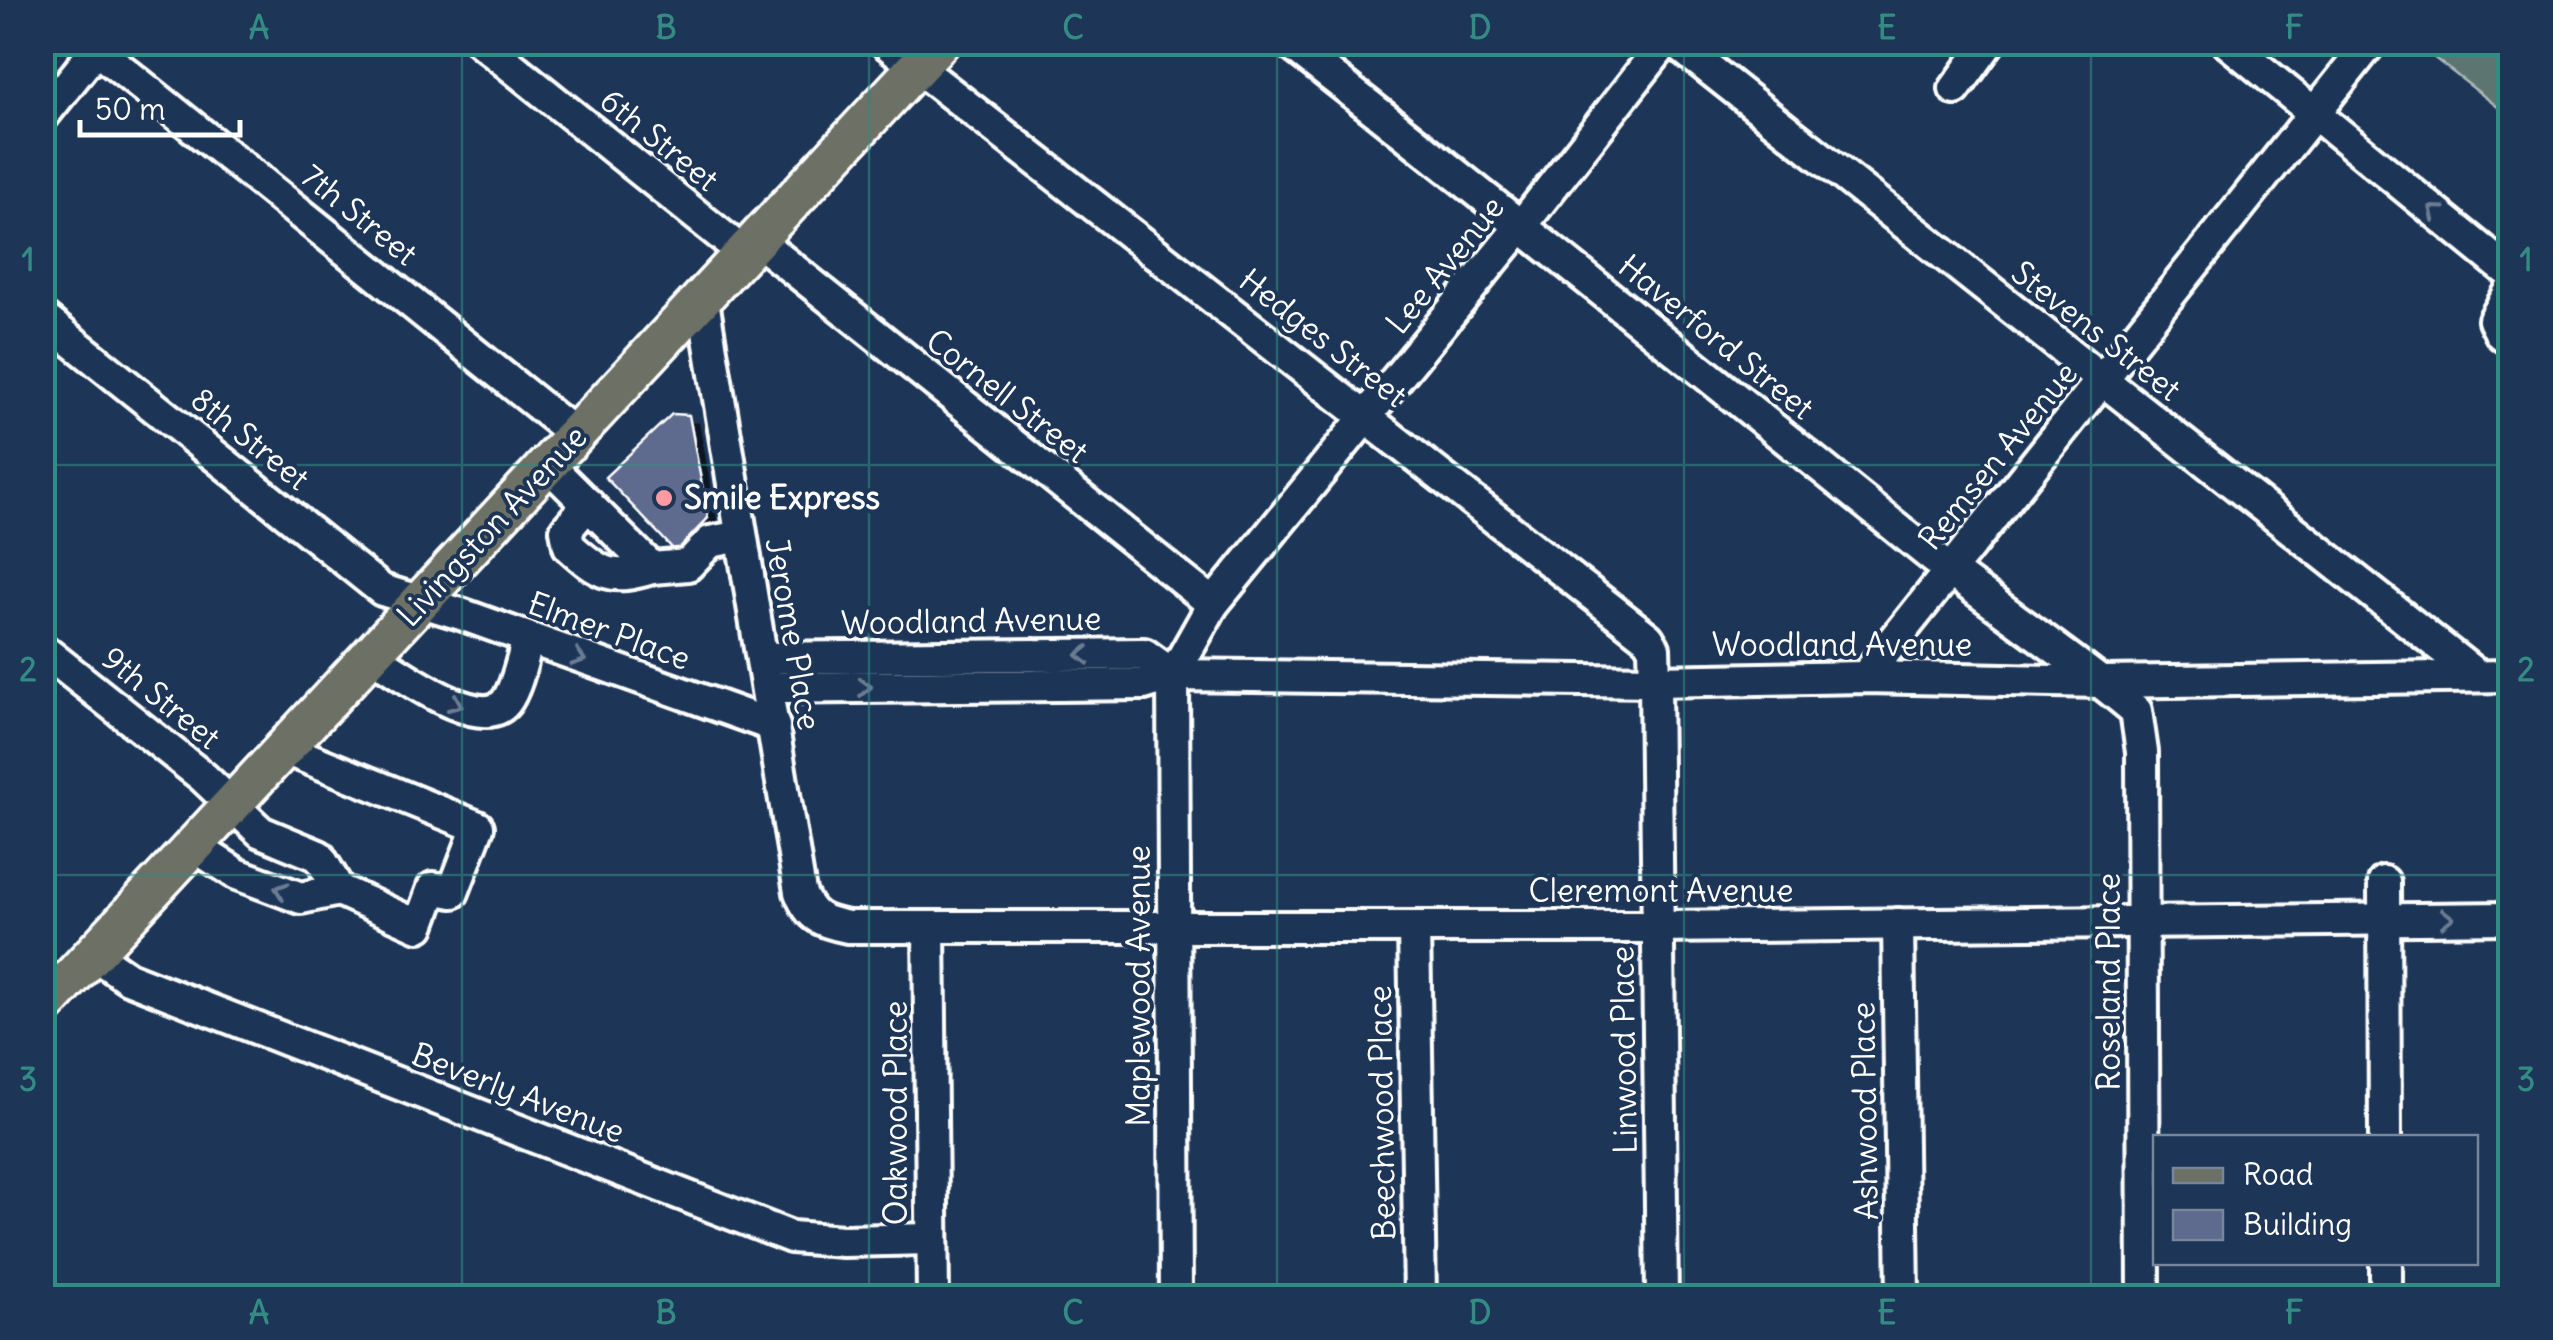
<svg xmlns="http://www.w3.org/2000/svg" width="2553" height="1340" font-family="Delius,sans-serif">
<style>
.green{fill:#5b7470;stroke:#adbab8;stroke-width:2.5}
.building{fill:#5e6b8f;stroke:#fff;stroke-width:2.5;filter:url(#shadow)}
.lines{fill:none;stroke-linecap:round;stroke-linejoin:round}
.minor-casing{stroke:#fff;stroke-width:38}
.major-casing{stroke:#fff;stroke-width:45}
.minor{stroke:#1d3557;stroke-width:30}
.major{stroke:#6c7065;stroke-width:38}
.oneway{stroke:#6c7c92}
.grid{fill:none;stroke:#338b84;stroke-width:2.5;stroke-opacity:0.55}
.poi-dot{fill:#ff9aa2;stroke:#1d3557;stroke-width:4}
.labels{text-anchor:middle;stroke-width:8;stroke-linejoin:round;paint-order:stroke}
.street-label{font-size:32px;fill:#fff;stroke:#1d3557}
.poi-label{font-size:32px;font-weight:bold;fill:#fff;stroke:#1d3557;text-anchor:start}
.neatline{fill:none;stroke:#338b84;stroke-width:4}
.grid-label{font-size:32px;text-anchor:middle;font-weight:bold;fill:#338b84}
</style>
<defs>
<filter id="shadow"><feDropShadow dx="9" dy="9" stdDeviation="0" flood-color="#0009"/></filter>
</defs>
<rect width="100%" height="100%" fill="#1d3557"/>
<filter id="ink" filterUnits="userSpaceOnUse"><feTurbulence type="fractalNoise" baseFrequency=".01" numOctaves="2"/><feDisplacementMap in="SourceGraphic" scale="20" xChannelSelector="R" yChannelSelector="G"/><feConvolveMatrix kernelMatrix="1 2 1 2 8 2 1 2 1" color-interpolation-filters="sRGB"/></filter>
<g filter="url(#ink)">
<path class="green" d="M2415 43H2510V101L2503 111Z"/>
<path class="building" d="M672 414 689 415 708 518 676 552 605 477Z"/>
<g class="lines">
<defs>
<g id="minor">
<path d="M481 42 746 255"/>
<path d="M885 42 1648 638 1654 648 1655 681 1662 1298"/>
<path d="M1288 42C1502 209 1713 380 1924 550 1993 606 2068 653 2136 711L2142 752 2144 1298"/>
<path d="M1675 42 2475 674"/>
<path d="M2227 42 2510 273"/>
<path d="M96 49 577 436"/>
<path d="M1955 89 1989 42"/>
<path d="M42 117 102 42"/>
<path d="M758 241 1213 604"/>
<path d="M2510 292 2494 320 2501 334 2510 341"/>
<path d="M703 301 800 892C810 918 822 922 848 927H1657L2510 918"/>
<path d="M42 317 382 590 461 614 774 726"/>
<path d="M549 466 652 568 688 565 710 542 741 536"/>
<path d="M588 504 566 530 569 546C600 574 611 581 652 568"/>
<path d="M42 649 203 777 261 832 319 856 339 890 301 898 237 874 194 846"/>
<path d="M372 656C397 671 485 738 508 699 518 683 522 659 528 640"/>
<path d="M762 658 1144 654 1173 675"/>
<path d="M1865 677 2371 42"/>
<path d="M767 688 1144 684 1173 675 1655 681 1865 677 2103 682 2510 676"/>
<path d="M285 749 478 827 453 892 433 888 419 926 339 890"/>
<path d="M2384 882 2385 1138"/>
<path d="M1898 924 1903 1298"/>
<path d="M929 927 933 1298"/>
<path d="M1414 927 1420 1298"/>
<path d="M93 954 128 978 791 1237 843 1241 931 1239"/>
<path d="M2386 1262V1298"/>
<path d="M1176 1298 1173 675 1213 604 1522 225 1665 42"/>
</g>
<path id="major" d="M42 1009 940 42"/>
</defs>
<use href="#minor" class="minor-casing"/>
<use href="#major" class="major-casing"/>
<use href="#minor" class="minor"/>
<use href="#major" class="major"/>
</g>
<defs><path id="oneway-chevron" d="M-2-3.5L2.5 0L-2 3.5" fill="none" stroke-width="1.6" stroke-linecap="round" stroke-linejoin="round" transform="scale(2.5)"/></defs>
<g class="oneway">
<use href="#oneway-chevron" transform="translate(2435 211) rotate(-140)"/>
<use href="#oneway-chevron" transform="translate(1083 655) rotate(179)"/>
<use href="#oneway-chevron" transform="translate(579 658) rotate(19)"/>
<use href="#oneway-chevron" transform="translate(865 687) rotate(-1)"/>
<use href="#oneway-chevron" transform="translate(456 704) rotate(24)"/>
<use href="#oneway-chevron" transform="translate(281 890) rotate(-160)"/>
<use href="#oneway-chevron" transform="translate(2447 918)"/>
</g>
</g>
<path class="grid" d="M462 42V1298M869 42V1298M1277 42V1298M1684 42V1298M2091 42V1298M42 465H2510M42 875H2510"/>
<circle class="poi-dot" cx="664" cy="498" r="10"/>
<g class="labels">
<g class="street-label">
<text transform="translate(659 140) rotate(39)" y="11">6th Street</text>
<text transform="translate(359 215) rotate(39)" y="11">7th Street</text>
<text transform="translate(1445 265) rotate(-51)" y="11">Lee Avenue</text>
<text transform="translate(2096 331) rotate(38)" y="11">Stevens Street</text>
<text transform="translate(1716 337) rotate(39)" y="11">Haverford Street</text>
<text transform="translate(1323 338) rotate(38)" y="11">Hedges Street</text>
<text transform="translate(1007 396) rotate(38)" y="11">Cornell Street</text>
<text transform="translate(250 439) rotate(39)" y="11">8th Street</text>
<text transform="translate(1998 456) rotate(-51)" y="11">Remsen Avenue</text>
<text transform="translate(492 526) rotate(-47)" y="11">Livingston Avenue</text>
<text transform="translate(971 621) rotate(-1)" y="11">Woodland Avenue</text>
<text transform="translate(609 631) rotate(20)" y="11">Elmer Place</text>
<text transform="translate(793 634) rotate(80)" y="11">Jerome Place</text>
<text x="1842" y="656">Woodland Avenue</text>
<text transform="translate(161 698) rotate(39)" y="11">9th Street</text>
<text x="1661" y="902">Cleremont Avenue</text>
<text transform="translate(2109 982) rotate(-90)" y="11">Roseland Place</text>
<text transform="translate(1139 986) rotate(-90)" y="11">Maplewood Avenue</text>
<text transform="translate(1624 1050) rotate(-91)" y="11">Linwood Place</text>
<text transform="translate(518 1093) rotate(21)" y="11">Beverly Avenue</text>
<text transform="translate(1865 1111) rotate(-91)" y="11">Ashwood Place</text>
<text transform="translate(896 1113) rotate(-90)" y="11">Oakwood Place</text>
<text transform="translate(1382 1113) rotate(-91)" y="11">Beechwood Place</text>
</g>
<g class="poi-label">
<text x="684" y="509">Smile Express</text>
</g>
</g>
<rect width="2553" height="1340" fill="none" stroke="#1d3557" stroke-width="110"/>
<rect x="2153" y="1135" width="325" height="130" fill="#1d3557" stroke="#77869a" stroke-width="2.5"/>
<rect x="2173" y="1168" width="50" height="15" fill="#6c7065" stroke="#77869a" stroke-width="2.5"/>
<text x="2243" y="1185" font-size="30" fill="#ffffff">Road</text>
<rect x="2173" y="1210" width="50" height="30" fill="#5e6b8f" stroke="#77869a" stroke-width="2.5"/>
<text x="2243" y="1235" font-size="30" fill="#ffffff">Building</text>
<path d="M80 120v15h160v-15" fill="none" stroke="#ffffff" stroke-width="5"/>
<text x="95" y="120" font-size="30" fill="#ffffff" stroke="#1d3557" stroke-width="8" paint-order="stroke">50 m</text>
<rect x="55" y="55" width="2443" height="1230" class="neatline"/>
<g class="grid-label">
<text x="259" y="39">A</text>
<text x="666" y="39">B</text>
<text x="1073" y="39">C</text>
<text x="1480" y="39">D</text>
<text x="1887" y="39">E</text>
<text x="2294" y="39">F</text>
<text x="28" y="271">1</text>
<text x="2526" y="271">1</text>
<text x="28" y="681">2</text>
<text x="2526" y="681">2</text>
<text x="28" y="1091">3</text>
<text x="2526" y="1091">3</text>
<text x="259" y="1324">A</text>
<text x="666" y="1324">B</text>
<text x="1073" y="1324">C</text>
<text x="1480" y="1324">D</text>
<text x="1887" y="1324">E</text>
<text x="2294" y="1324">F</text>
</g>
</svg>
